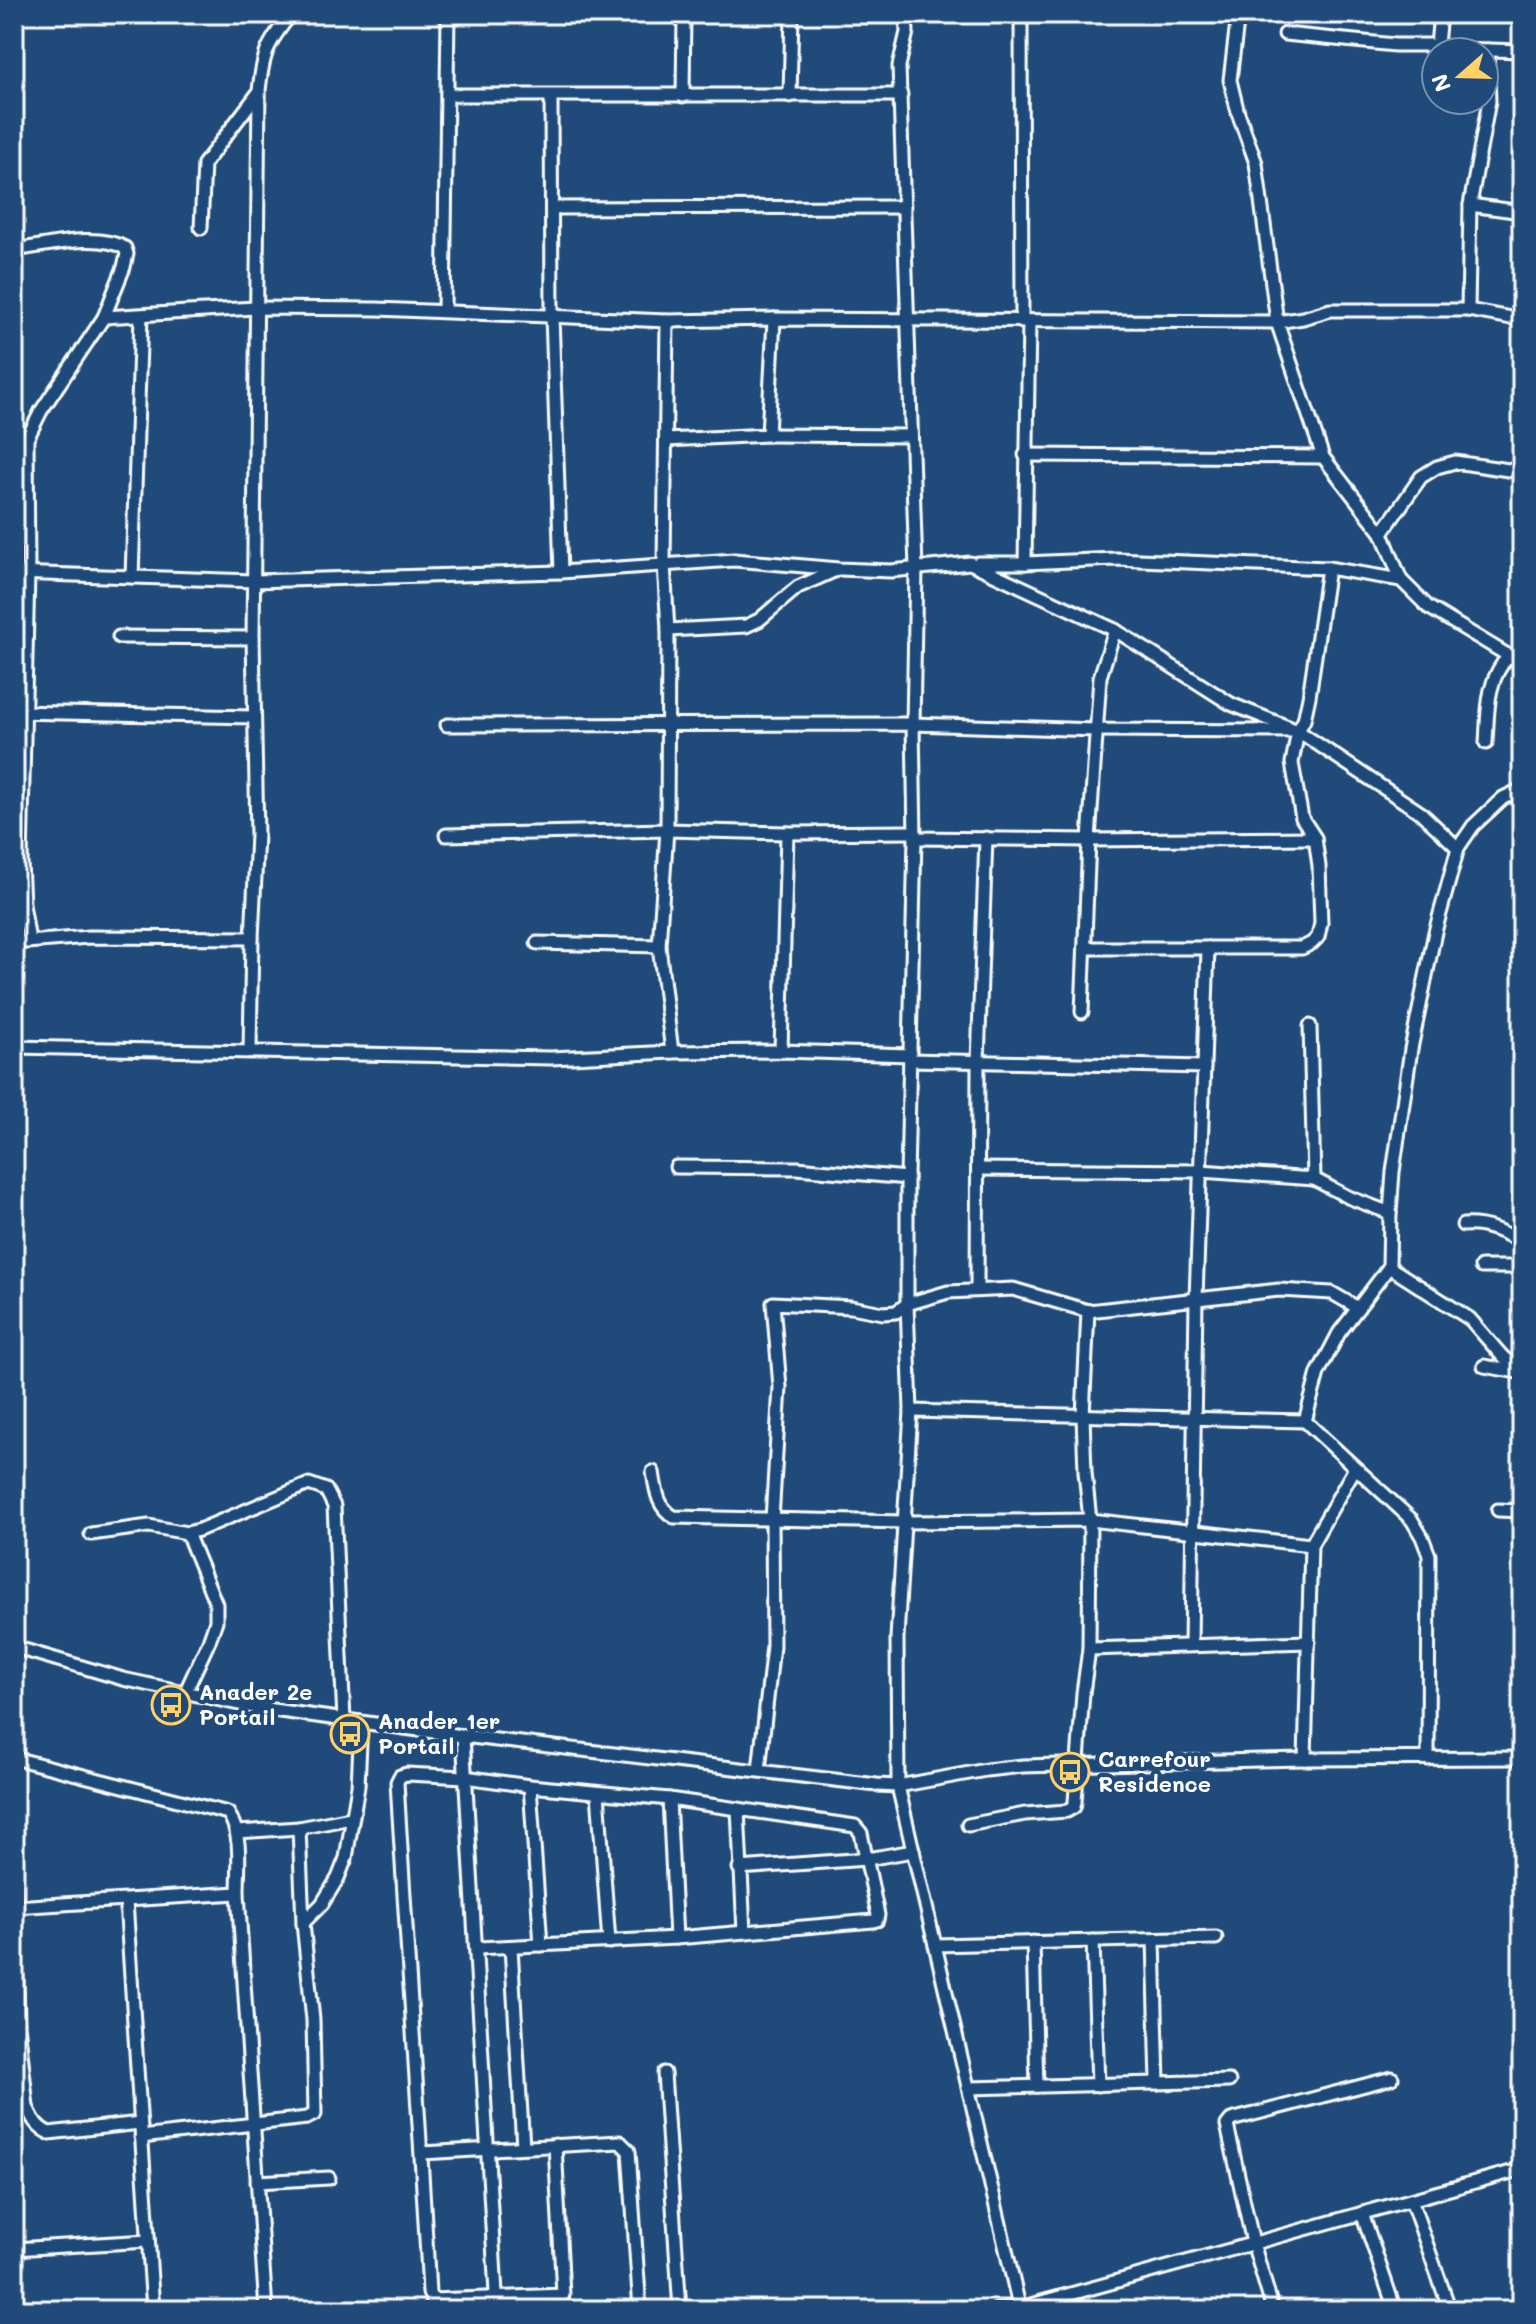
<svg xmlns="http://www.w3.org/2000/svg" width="1536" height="2324" font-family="Mali,sans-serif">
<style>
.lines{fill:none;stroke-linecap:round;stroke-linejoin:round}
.minor-casing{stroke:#fff;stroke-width:17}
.minor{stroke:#1f4a7a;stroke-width:11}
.labels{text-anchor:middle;stroke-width:8;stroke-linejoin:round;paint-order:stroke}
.poi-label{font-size:22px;font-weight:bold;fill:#fff;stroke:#1f4a7a;text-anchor:start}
</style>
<rect width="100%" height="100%" fill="#1f4a7a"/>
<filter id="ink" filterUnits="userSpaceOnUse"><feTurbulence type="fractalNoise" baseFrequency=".0125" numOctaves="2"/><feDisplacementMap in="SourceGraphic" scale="16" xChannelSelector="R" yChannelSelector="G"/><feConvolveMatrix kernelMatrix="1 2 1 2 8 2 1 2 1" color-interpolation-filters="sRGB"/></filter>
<g filter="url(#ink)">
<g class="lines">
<defs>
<g id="minor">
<path d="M906 14 907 32 899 66 916 569 913 724 915 838 907 1178V1304L911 1411 897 1638 898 1786 1020 2310"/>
<path d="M1021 14 1022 322"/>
<path d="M1238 14 1230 80 1238 113 1256 163 1277 322 1323 457 1382 533 1401 580 1428 607 1509 656 1522 661"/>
<path d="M1285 34 1395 45H1437L1459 49 1522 51"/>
<path d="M1437 45 1440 14"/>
<path d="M447 95H901"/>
<path d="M551 96 552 316 561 572"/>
<path d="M683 96 684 14"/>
<path d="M790 96 792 14"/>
<path d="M1470 205 1522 212"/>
<path d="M552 208 904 207"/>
<path d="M201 228 204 164 259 92"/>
<path d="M14 250C47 246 96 232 125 248L127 254 124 267 104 317 41 411 27 439 14 442"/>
<path d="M1468 310 1470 205 1489 101 1487 50"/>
<path d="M444 311 448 14"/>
<path d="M104 317 255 308 377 309 667 321 774 319 1277 322 1303 318 1330 310H1468L1522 320"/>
<path d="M667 321 664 564 668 630 667 830 659 946 672 1052"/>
<path d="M768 435 911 436"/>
<path d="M27 439 28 574 21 862 23 904 29 941"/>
<path d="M666 440 768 435 774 319"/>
<path d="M1025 455 1323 457"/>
<path d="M1382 533 1421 477 1437 467 1455 462 1522 472"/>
<path d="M978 563H1025L1029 322"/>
<path d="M1025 563 1116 559 1328 568 1401 580"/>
<path d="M14 573 254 581 561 572 734 560 839 569 891 571 970 563 1115 630 1231 704 1298 731 1421 813 1458 848"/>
<path d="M132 577 141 316"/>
<path d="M668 630 746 626 759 620 798 587 834 571"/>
<path d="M119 637 253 638"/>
<path d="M14 712 254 717"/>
<path d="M447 725 913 724 1096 730 1290 731"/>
<path d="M1486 743C1488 712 1486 679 1509 656"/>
<path d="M446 835 667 830 787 833 913 832"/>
<path d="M915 838 1089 840 1315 838"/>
<path d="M14 943 89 937 252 938"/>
<path d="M537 943 659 946"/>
<path d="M1085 948H1302L1312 943 1318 937 1321 923 1319 866 1315 838 1302 818 1292 763 1298 731 1304 720 1309 697 1328 568"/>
<path d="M1082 1012 1089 840 1100 677 1115 630"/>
<path d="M1310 1026 1314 1179"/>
<path d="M14 1047 551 1058 672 1052 781 1051 910 1055"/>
<path d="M250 1051 252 938 257 835 253 638 259 91C263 53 267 44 291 14"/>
<path d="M781 1051 787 833"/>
<path d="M910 1060 1204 1067"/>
<path d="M676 1167 797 1168 907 1178"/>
<path d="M978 1169 1201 1171 1314 1179 1348 1197 1390 1213"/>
<path d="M1463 1225C1484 1223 1505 1232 1522 1243"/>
<path d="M1389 1267 1470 1319 1502 1356 1522 1375"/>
<path d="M1481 1267H1522"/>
<path d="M977 1289 978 1062 986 838"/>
<path d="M1484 1366 1517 1372"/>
<path d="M911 1411 1305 1421"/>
<path d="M653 1472C656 1490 657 1507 674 1517L905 1522 1090 1520 1311 1545"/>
<path d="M1498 1510 1522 1511"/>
<path d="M91 1534 149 1526 187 1533 199 1530 309 1484 326 1490 334 1506 344 1720"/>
<path d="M1191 1645 1196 1299 1208 948"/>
<path d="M14 1647 123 1679 258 1708 463 1736 877 1785 898 1786 986 1770 1023 1766 1305 1759 1522 1758"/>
<path d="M1089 1649 1309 1642"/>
<path d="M185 1693 209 1641 216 1621V1604L187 1533"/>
<path d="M463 1736 497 2310"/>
<path d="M14 1758 228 1813C243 1835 238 1868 238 1893L266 2310"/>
<path d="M1305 1759 1311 1545 1355 1468"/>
<path d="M1428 1759 1429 1555 1422 1537 1412 1520 1305 1421 1318 1373 1339 1333 1389 1267 1390 1213 1393 1172 1411 1049 1435 932 1458 848 1473 826 1503 798 1522 789"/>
<path d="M759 1770 773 1646 772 1519 780 1387 773 1303 851 1307 883 1313 896 1312 907 1304 948 1292 1013 1289 1088 1311 1279 1290 1332 1293 1358 1308"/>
<path d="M530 1786 541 1945"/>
<path d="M598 1793 609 1942"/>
<path d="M669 1799 676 1938"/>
<path d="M738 1809 744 1932"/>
<path d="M968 1825 1025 1814 1067 1811 1074 1807 1075 1802 1083 1693 1089 1649 1090 1520 1085 1472 1083 1416 1088 1311"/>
<path d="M237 1832 299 1828 351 1818"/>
<path d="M739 1868 867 1859 913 1851"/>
<path d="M14 1882 18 2024 27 2107C33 2119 36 2127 49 2133L140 2123"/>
<path d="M126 1901 153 2310"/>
<path d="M14 1907 238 1893"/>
<path d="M303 1923 322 1904 338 1878 346 1858 358 1786 361 1722"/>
<path d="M1154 1940 1158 2083"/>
<path d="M1093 1941 1098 2085"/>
<path d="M1033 1942 1037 2086"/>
<path d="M935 1945 1216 1938"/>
<path d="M511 1947 523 2147"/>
<path d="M477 1948 676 1938 873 1921 877 1920 878 1915 861 1833 855 1826 669 1799 530 1786 465 1777 407 1774 400 1776 397 1782C407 1953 420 2123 429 2293L432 2300 563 2295 555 2145"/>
<path d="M664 2073 680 2310"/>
<path d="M968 2088 1229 2081"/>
<path d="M141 2137 307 2118 315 2114 313 2020 303 1923 299 1828"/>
<path d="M422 2153 620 2142 629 2151 640 2310"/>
<path d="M257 2182 329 2178"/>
<path d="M1411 2200 1450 2310"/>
<path d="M1362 2213 1395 2310"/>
<path d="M14 2249 148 2241"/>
<path d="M996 2310 1020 2308 1522 2169"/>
<path d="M1273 2310 1253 2243 1227 2125 1231 2120 1392 2078"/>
</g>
</defs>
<use href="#minor" class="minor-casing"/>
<use href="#minor" class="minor"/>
</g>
</g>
<defs>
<symbol id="bus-ring" viewBox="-11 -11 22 22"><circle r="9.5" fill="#1f4a7a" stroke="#ffd166" stroke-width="1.5"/><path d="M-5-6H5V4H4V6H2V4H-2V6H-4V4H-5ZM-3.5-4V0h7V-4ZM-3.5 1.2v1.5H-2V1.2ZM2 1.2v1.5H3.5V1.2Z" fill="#ffd166"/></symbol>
</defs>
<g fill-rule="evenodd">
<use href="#bus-ring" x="149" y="1683" width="44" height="44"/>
<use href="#bus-ring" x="328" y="1712" width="44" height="44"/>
<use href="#bus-ring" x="1048" y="1750" width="44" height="44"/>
</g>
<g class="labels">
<g class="poi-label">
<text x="199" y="1700">Anader 2e<tspan x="199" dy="25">Portail</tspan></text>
<text x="378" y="1729">Anader 1er<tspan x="378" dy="25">Portail</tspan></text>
<text x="1098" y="1767">Carrefour<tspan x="1098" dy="25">Residence</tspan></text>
</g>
</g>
<rect width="1536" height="2324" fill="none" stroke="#1f4a7a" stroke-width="48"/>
<rect x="24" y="24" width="1488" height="2276" fill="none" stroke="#fff" stroke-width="3" filter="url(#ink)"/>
<g transform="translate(1460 76) rotate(250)"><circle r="38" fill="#1f4a7a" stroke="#7992af" stroke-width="2"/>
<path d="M0-6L14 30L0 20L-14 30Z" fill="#ffd166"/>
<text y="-12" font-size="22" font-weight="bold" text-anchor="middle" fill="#ffffff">N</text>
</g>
</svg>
